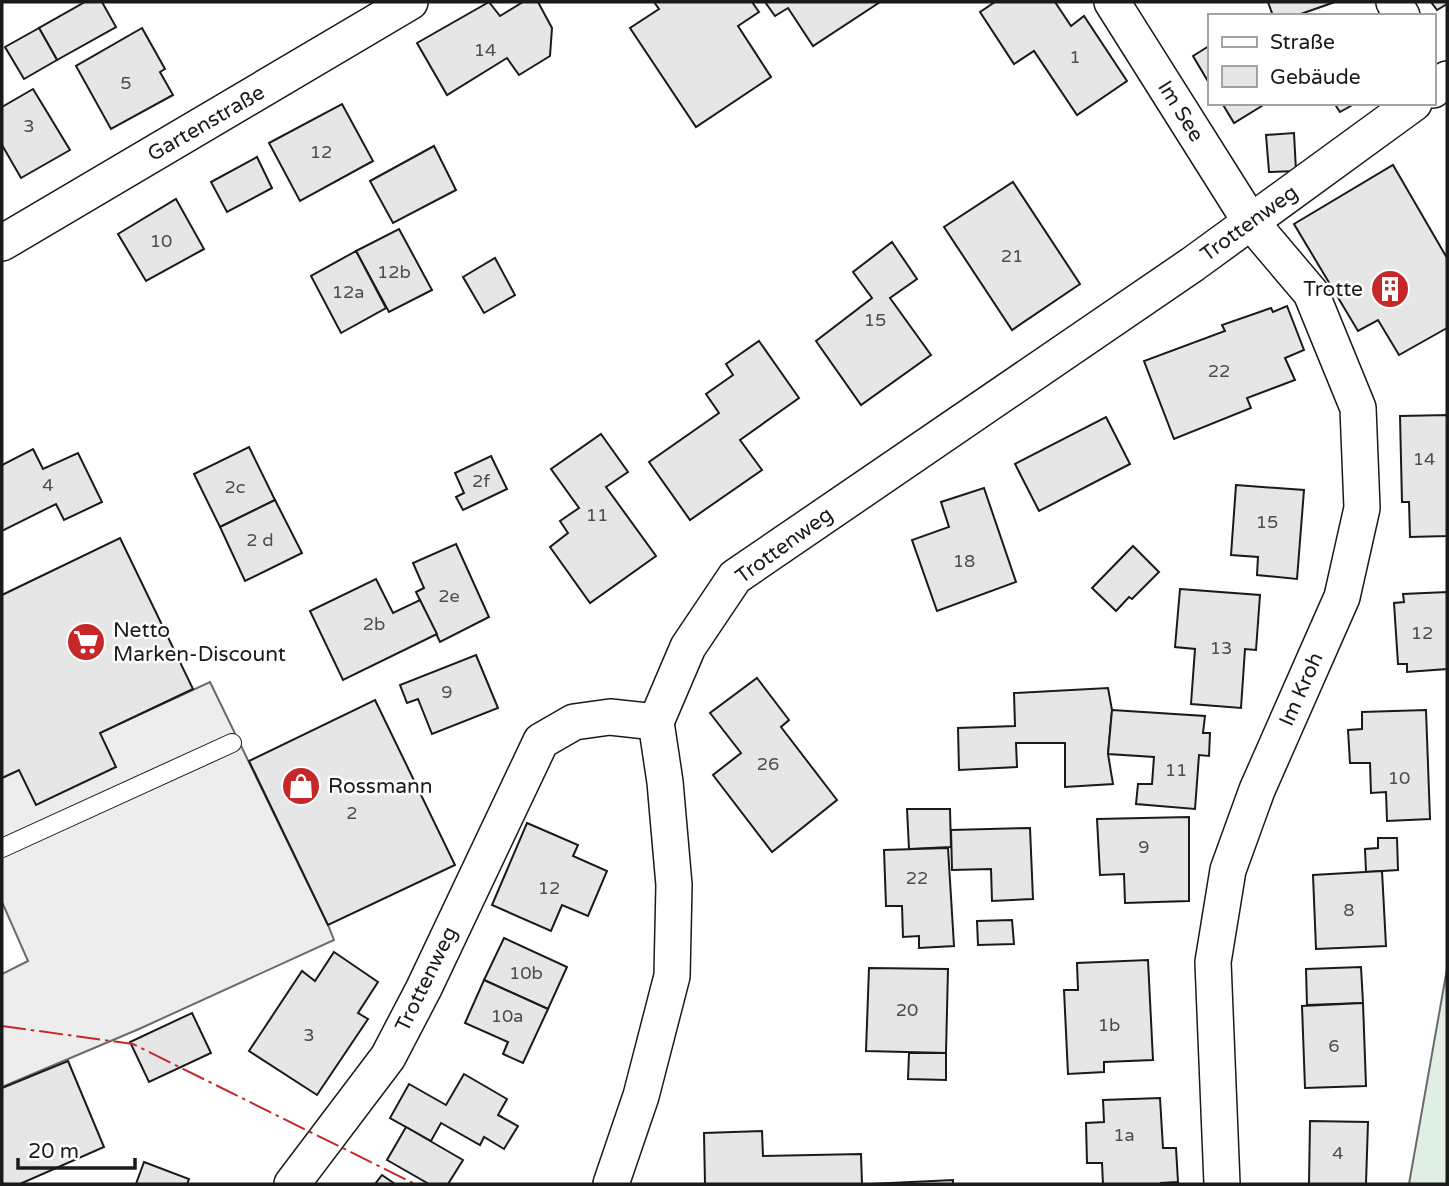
<svg xmlns="http://www.w3.org/2000/svg" width="1449" height="1186" font-family="'Varela Round',sans-serif">
<style>
.green{fill:#e0efe3;stroke:#6a6a6a;stroke-width:2}
.parking{fill:#ededed;stroke:#6a6a6a;stroke-width:2}
.building{fill:#e6e6e6;stroke:#1a1a1a;stroke-width:2}
.lines{fill:none;stroke-linecap:round;stroke-linejoin:round}
.service-casing{stroke:#1a1a1a;stroke-width:20}
.minor-casing{stroke:#1a1a1a;stroke-width:38}
.service{stroke:#fff;stroke-width:18}
.minor{stroke:#fff;stroke-width:35}
.power{stroke:#c62828;stroke-width:2;stroke-dasharray:24 5 3.5 5;stroke-linecap:butt}
.labels{text-anchor:middle;stroke-width:5;stroke-linejoin:round;paint-order:stroke}
.number-label{font-size:18px;fill:#4d4d4d}
.street-label{font-size:21px;fill:#1a1a1a;stroke:#fff}
.poi-label{font-size:21px;fill:#1a1a1a;stroke:#fff;text-anchor:start}
</style>
<rect width="100%" height="100%" fill="#fff"/>
<path class="green" d="M1447 969V1184H1409Z"/>
<path class="parking" d="M210 682 328 925 334 940 139 1029 2 1087V974L28 961 2 902V778Z"/>
<g class="building">
<path d="M85 2H102L116 27 57 60 39 28Z"/>
<path d="M489 2 500 16 523 2H538L552 28 550 56 519 75 507 58 447 95 417 43Z"/>
<path d="M654 2H752L759 12 738 26 771 77 696 127 630 28 659 9Z"/>
<path d="M765 2H880L813 46 788 8 775 16Z"/>
<path d="M995 2H1055L1071 26 1084 16 1127 81 1077 115 1034 51 1014 64 980 12Z"/>
<path d="M1268 2H1335L1295 16H1273Z"/>
<path d="M1431 2H1447V4L1437 10Z"/>
<path d="M39 28 57 60 24 79 5 47Z"/>
<path d="M142 28 165 69 160 72 173 95 111 129 76 66Z"/>
<path d="M1209 46V83L1193 56Z"/>
<path d="M33 89 70 150 21 178 2 145V107Z"/>
<path d="M1222 103H1265V104L1234 123Z"/>
<path d="M1334 103H1356L1340 112Z"/>
<path d="M342 104 373 161 300 201 269 143Z"/>
<path d="M1294 133 1296 171 1269 172 1266 135Z"/>
<path d="M434 146 456 190 393 223 370 181Z"/>
<path d="M257 157 272 188 227 212 211 182Z"/>
<path d="M1393 165 1447 258V328L1399 355 1378 320 1358 331 1294 224Z"/>
<path d="M1013 182 1080 284 1012 330 944 227Z"/>
<path d="M176 199 204 249 146 281 118 234Z"/>
<path d="M399 229 432 290 389 312 356 251Z"/>
<path d="M892 242 917 279 890 298 931 355 861 405 816 341 872 298 853 272Z"/>
<path d="M356 251 386 308 341 333 311 276Z"/>
<path d="M495 258 515 295 484 313 463 277Z"/>
<path d="M1287 306 1304 350 1285 358 1295 380 1247 398 1251 408 1174 439 1144 361 1225 331 1222 325 1271 308 1273 312Z"/>
<path d="M759 341 799 398 740 440 762 470 690 520 649 462 719 413 706 394 733 375 726 364Z"/>
<path d="M1447 415V536L1410 537 1409 502H1402L1400 416Z"/>
<path d="M1106 417 1130 464 1039 511 1015 464Z"/>
<path d="M601 434 628 472 606 487 656 556 590 603 550 547 568 533 560 521 579 508 551 469Z"/>
<path d="M249 447 275 500 220 527 194 474Z"/>
<path d="M33 449 43 469 78 453 102 502 64 520 56 504 2 531V465Z"/>
<path d="M491 456 507 489 463 510 456 497 464 493 455 473Z"/>
<path d="M1236 485 1304 490 1297 579 1257 575 1258 557 1231 555Z"/>
<path d="M984 488 1016 582 937 611 912 540 949 527 941 502Z"/>
<path d="M275 500 302 553 245 581 220 527Z"/>
<path d="M120 538 193 689 100 733 116 767 36 805 19 770 2 778V595Z"/>
<path d="M456 544 489 617 440 642 416 592 424 588 413 563Z"/>
<path d="M1133 546 1159 572 1132 599 1129 597 1116 611 1092 588Z"/>
<path d="M376 579 393 613 420 600 437 634 343 680 310 611Z"/>
<path d="M1180 589 1260 595 1256 650 1245 649 1241 708 1191 704 1195 649 1175 647Z"/>
<path d="M1447 592V669L1407 672V664H1398L1394 603 1404 602 1403 594Z"/>
<path d="M476 655 498 708 432 734 418 699 407 703 400 685Z"/>
<path d="M757 678 789 720 781 727 837 800 772 852 713 775 741 753 710 713Z"/>
<path d="M1108 688 1112 710 1108 754 1113 784 1065 787V743H1016L1017 767 959 770 958 728 1015 726 1014 693Z"/>
<path d="M375 700 455 865 328 925 249 761Z"/>
<path d="M1112 710 1205 716 1203 733H1210L1209 756 1199 755 1195 809 1136 804 1138 784H1152L1154 757 1108 754Z"/>
<path d="M1426 710 1430 819 1387 821 1386 792 1371 793 1370 763H1350L1348 730 1362 729V712Z"/>
<path d="M907 809H950L951 847 909 849Z"/>
<path d="M1189 817V901L1125 903 1124 874 1100 875 1097 819Z"/>
<path d="M527 823 578 845 573 856 607 871 588 916 562 905 551 931 492 905Z"/>
<path d="M1030 828 1033 899 992 901 991 869 952 870 951 830Z"/>
<path d="M1378 838H1397L1398 870 1366 872 1365 849 1378 848Z"/>
<path d="M948 848 954 946 919 948V936L903 937 902 906H886L884 850Z"/>
<path d="M1382 871 1386 946 1316 949 1313 875Z"/>
<path d="M1012 920 1014 944 978 945 977 921Z"/>
<path d="M504 938 567 967 548 1009 484 980Z"/>
<path d="M334 952 378 982 358 1013 368 1019 317 1095 249 1051 302 971 315 981Z"/>
<path d="M1148 960 1153 1060 1104 1062V1072L1068 1074 1064 990H1078L1077 963Z"/>
<path d="M1361 967 1363 1003 1307 1005 1306 969Z"/>
<path d="M869 968 948 969 946 1053 866 1051Z"/>
<path d="M484 980 548 1009 523 1063 503 1054 508 1042 465 1023Z"/>
<path d="M1363 1003 1366 1086 1305 1088 1302 1006Z"/>
<path d="M192 1013 211 1053 149 1082 130 1042Z"/>
<path d="M909 1053H946V1080L908 1079Z"/>
<path d="M68 1061 104 1147 20 1184H2V1088Z"/>
<path d="M464 1074 507 1099 498 1115 518 1126 504 1149 484 1137 480 1145 441 1123 431 1141 390 1118 409 1084 446 1105Z"/>
<path d="M1160 1098 1163 1148H1176L1178 1182 1161 1183V1184H1103L1102 1163H1087L1086 1123 1104 1122 1103 1100Z"/>
<path d="M1310 1121 1368 1122 1366 1184H1309Z"/>
<path d="M406 1127 463 1160 448 1184H429L387 1160Z"/>
<path d="M762 1131 763 1156 861 1154 862 1184H705L704 1133Z"/>
<path d="M144 1162 189 1179 187 1184H136Z"/>
<path d="M382 1175 395 1184H375Z"/>
<path d="M953 1180V1184H869Z"/>
</g>
<g class="lines">
<defs>
<path id="service" d="M2 848 232 743"/>
<g id="minor">
<path d="M1112 2 1250 221 1311 293 1358 408 1362 508 1342 597 1257 790 1228 870 1213 962 1222 1184"/>
<path d="M1394 2 1402 16"/>
<path d="M1433 90 1447 79"/>
<path d="M2 243 410 2"/>
<path d="M656 722 688 647 735 577 1193 264 1414 103"/>
<path d="M292 1184 388 1057 424 988 541 741 574 722 610 717 656 722"/>
<path d="M611 1184 641 1096 672 976 674 885 665 782 656 722"/>
</g>
</defs>
<use href="#service" class="service-casing"/>
<use href="#minor" class="minor-casing"/>
<use href="#service" class="service"/>
<use href="#minor" class="minor"/>
<path class="power" d="M2 1026 133 1044 415 1184"/>
</g>
<defs>
<symbol id="building-disc" viewBox="-11 -11 22 22"><circle r="9.5" fill="#c62828" stroke="#fff"/><path d="M-4-6H4V6H1V3H-1V6H-4ZM-2.5-4.3h1.7v1.8h-1.7ZM.8-4.3h1.7v1.8H.8ZM-2.5-1h1.7V.8h-1.7ZM.8-1h1.7V.8H.8Z" fill="#fff"/></symbol>
<symbol id="supermarket-disc" viewBox="-11 -11 22 22"><circle r="9.5" fill="#c62828" stroke="#fff"/><path d="M-6-5.5h2.5l.6 2H6L4.5 2H-2.5L-4.4-4H-6ZM-1.5 3.2a1.3 1.3 0 1 0 .1 0ZM3 3.2a1.3 1.3 0 1 0 .1 0Z" fill="#fff"/></symbol>
<symbol id="shop-disc" viewBox="-11 -11 22 22"><circle r="9.5" fill="#c62828" stroke="#fff"/><path d="M-5-2.5h2.3a2.7 3.5 0 0 1 5.4 0H5L5.5 6h-11ZM-1.5-2.5h3a1.5 2.3 0 0 0-3 0Z" fill="#fff"/></symbol>
</defs>
<g fill-rule="evenodd">
<use href="#building-disc" x="1368" y="267" width="44" height="44"/>
<use href="#supermarket-disc" x="64" y="620" width="44" height="44"/>
<use href="#shop-disc" x="279" y="764" width="44" height="44"/>
</g>
<g class="labels">
<g class="number-label">
<text x="485" y="56">14</text>
<text x="1075" y="63">1</text>
<text x="126" y="89">5</text>
<text x="29" y="132">3</text>
<text x="321" y="158">12</text>
<text x="161" y="247">10</text>
<text x="1012" y="262">21</text>
<text x="394" y="278">12b</text>
<text x="348" y="298">12a</text>
<text x="875" y="326">15</text>
<text x="1219" y="377">22</text>
<text x="1424" y="465">14</text>
<text x="481" y="487">2f</text>
<text x="48" y="491">4</text>
<text x="235" y="493">2c</text>
<text x="597" y="521">11</text>
<text x="1267" y="528">15</text>
<text x="260" y="546">2 d</text>
<text x="964" y="567">18</text>
<text x="449" y="602">2e</text>
<text x="374" y="630">2b</text>
<text x="1422" y="639">12</text>
<text x="1221" y="654">13</text>
<text x="447" y="698">9</text>
<text x="768" y="770">26</text>
<text x="1176" y="776">11</text>
<text x="1399" y="784">10</text>
<text x="352" y="819">2</text>
<text x="1144" y="853">9</text>
<text x="917" y="884">22</text>
<text x="549" y="894">12</text>
<text x="1349" y="916">8</text>
<text x="526" y="979">10b</text>
<text x="907" y="1016">20</text>
<text x="507" y="1022">10a</text>
<text x="1109" y="1031">1b</text>
<text x="309" y="1041">3</text>
<text x="1334" y="1052">6</text>
<text x="1124" y="1141">1a</text>
<text x="1338" y="1159">4</text>
</g>
<g class="street-label">
<text transform="translate(1181 111) rotate(58)" y="7">Im See</text>
<text transform="translate(206 123) rotate(-30)" y="7">Gartenstraße</text>
<text transform="translate(1249 223) rotate(-36)" y="7">Trottenweg</text>
<text transform="translate(784 545) rotate(-36)" y="7">Trottenweg</text>
<text transform="translate(1301 689) rotate(-66)" y="7">Im Kroh</text>
<text transform="translate(426 979) rotate(-64)" y="7">Trottenweg</text>
</g>
<g class="poi-label">
<text x="1363" y="296" text-anchor="end">Trotte</text>
<text x="113" y="637">Netto<tspan x="113" dy="24">Marken-Discount</tspan></text>
<text x="328" y="793">Rossmann</text>
</g>
</g>
<rect width="1449" height="1186" fill="none" stroke="#1a1a1a" stroke-width="7"/>
<rect x="1208" y="14" width="228" height="91" fill="#ffffff" stroke="#a3a3a3" stroke-width="2"/>
<rect x="1222" y="37" width="35" height="10" fill="#ffffff" stroke="#a3a3a3" stroke-width="2"/>
<text x="1270" y="49" font-size="21" fill="#1a1a1a">Straße</text>
<rect x="1222" y="66" width="35" height="21" fill="#e6e6e6" stroke="#a3a3a3" stroke-width="2"/>
<text x="1270" y="84" font-size="21" fill="#1a1a1a">Gebäude</text>
<path d="M18 1158v10h117v-10" fill="none" stroke="#1a1a1a" stroke-width="3.5"/>
<text x="28" y="1158" font-size="21" fill="#1a1a1a" stroke="#ffffff" stroke-width="5" paint-order="stroke">20 m</text>
</svg>
